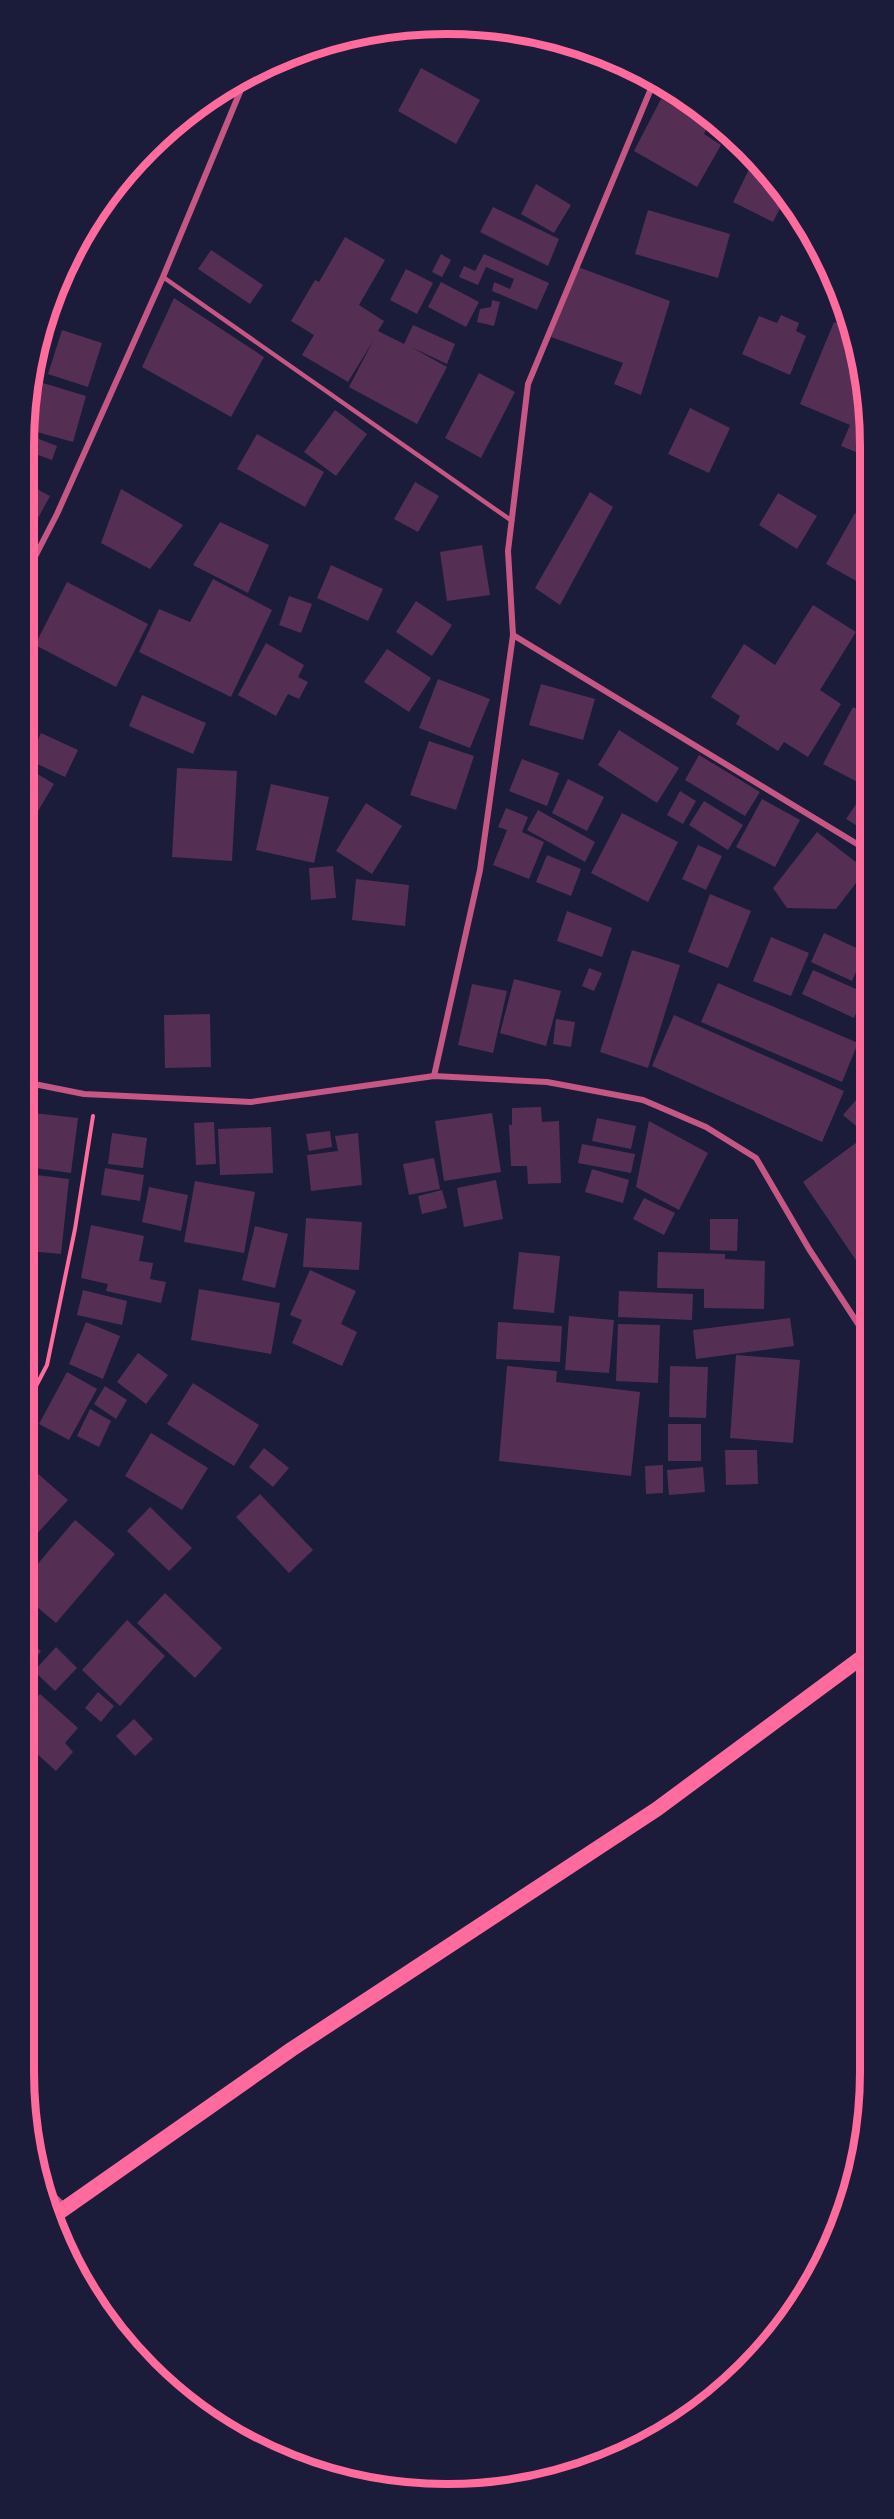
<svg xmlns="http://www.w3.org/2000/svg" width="894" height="2519" font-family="'Asap Condensed',sans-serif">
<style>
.building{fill:#542f53}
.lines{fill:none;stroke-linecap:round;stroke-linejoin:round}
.path{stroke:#ff6b9d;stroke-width:4}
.service{stroke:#c65784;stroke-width:4.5}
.minor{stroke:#c65784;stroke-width:6}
.primary{stroke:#ff6b9d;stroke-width:15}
.rim{fill:none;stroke:#ff6b9d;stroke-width:8}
</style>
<rect width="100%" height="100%" fill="#1b1b3a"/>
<g class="building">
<path d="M421 68 480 100 456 144 398 111Z"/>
<path d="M661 99 708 126 704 134 721 145 697 187 634 151Z"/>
<path d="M754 159 765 168 785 198 773 222 733 202Z"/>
<path d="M536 184 571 205 554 233 521 214Z"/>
<path d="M493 207 559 239 548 266 480 232Z"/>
<path d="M648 210 730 234 718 278 635 254Z"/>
<path d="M345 237 385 260 359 305 384 321 378 331 404 344 413 325 455 344 447 364 411 347 447 367 417 424 349 387 373 341 348 382 302 355 314 335 291 321 315 280 319 282Z"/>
<path d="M211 250 263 285 250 304 198 269Z"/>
<path d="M441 254 451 260 442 277 432 272Z"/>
<path d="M484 254 549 283 537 310 492 291 494 282 510 289 514 279 486 267 478 285 459 277 464 266 475 271Z"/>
<path d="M578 267 670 301 641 395 614 384 623 363 551 337Z"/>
<path d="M406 269 433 283 417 314 390 300Z"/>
<path d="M441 282 479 302 466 327 428 307Z"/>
<path d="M174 298 264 357 231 417 142 367Z"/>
<path d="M492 300 500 302 494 326 477 322 480 309 491 307Z"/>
<path d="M781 315 799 323 796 331 806 336 790 375 742 354 759 316 777 323Z"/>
<path d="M834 322 847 327 866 391V456L841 446 850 425 800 404Z"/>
<path d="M44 323 55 327 39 369 34 367 38 338Z"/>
<path d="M62 330 102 343 88 387 48 374Z"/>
<path d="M479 373 515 392 481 458 445 438Z"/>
<path d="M33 380 86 396 73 442 26 429Z"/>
<path d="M690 408 730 428 709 473 668 454Z"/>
<path d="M335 410 367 434 336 476 304 452Z"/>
<path d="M26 434 57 446 52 460 24 450Z"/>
<path d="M257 434 324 472 305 507 237 469Z"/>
<path d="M24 482 50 496 37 520 24 513Z"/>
<path d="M415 482 439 496 418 532 394 519Z"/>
<path d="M121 489 183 525 150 569 101 543Z"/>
<path d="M590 492 613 507 560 605 535 588Z"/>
<path d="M778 493 817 516 797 549 759 525Z"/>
<path d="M855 513 867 519V587L826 564Z"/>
<path d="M220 522 269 545 248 593 193 565Z"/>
<path d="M482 545 490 595 447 601 440 552Z"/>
<path d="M331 565 383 589 368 621 317 598Z"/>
<path d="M213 579 272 610 231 697 139 652 159 609 190 622Z"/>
<path d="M67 582 148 624 116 687 35 645Z"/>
<path d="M289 596 312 604 301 633 279 625Z"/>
<path d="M416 601 452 625 432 656 396 632Z"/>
<path d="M813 605 856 632 820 690 841 704 808 757 784 742 778 751 736 724 740 716 711 697 744 644 775 665Z"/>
<path d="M266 643 304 665 298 677 308 682 299 699 288 694 276 716 238 695Z"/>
<path d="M387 649 431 678 409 712 364 682Z"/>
<path d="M438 679 490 699 470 748 419 728Z"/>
<path d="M541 684 595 699 583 740 529 725Z"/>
<path d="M142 695 206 723 193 754 129 726Z"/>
<path d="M853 707 867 714V787L823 764Z"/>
<path d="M24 728 33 733 24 749Z"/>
<path d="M619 730 679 768 657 803 598 765Z"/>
<path d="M41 733 78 750 65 777 29 760Z"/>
<path d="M429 741 474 756 456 810 410 795Z"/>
<path d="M699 755 760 792 745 816 685 780Z"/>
<path d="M522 759 559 773 547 806 509 791Z"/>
<path d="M24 766 54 784 38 811 24 803Z"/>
<path d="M177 768 237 771 232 861 172 857Z"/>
<path d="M568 779 604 797 587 831 552 813Z"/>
<path d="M271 784 329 797 314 863 256 850Z"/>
<path d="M680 791 696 801 683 824 667 815Z"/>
<path d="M863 794 867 797V832L846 819Z"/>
<path d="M762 799 800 820 775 867 736 847Z"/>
<path d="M704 801 743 825 728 850 689 825Z"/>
<path d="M366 803 402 826 372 874 336 851Z"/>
<path d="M506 808 528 817 522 832 544 842 529 879 493 865 507 830 498 827Z"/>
<path d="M538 810 595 842 585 862 527 830Z"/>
<path d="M622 813 678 842 648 902 591 873Z"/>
<path d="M817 832 866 870 836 909 787 908 773 888Z"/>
<path d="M698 845 722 856 706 890 682 879Z"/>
<path d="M547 855 581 869 571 896 536 882Z"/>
<path d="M333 866 336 898 311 900 309 868Z"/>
<path d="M356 879 409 885 405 926 352 920Z"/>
<path d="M710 894 751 911 728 968 688 952Z"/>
<path d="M567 911 612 928 602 957 557 941Z"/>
<path d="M824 933 865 952 852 981 811 962Z"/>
<path d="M771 937 809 953 791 996 753 981Z"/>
<path d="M632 950 680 965 648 1068 600 1052Z"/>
<path d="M589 968 602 973 594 991 582 986Z"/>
<path d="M813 970 865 993 854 1018 802 994Z"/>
<path d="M514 979 561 991 546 1046 500 1033Z"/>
<path d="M718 983 858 1043 842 1082 701 1022Z"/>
<path d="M472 984 507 991 493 1053 458 1045Z"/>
<path d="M210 1014 211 1067 165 1068 164 1015Z"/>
<path d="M674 1015 844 1091 822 1142 652 1066Z"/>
<path d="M556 1019 575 1022 571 1047 553 1044Z"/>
<path d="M864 1091 868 1094 866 1134 843 1115Z"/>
<path d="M541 1107 542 1122 559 1121 561 1183 528 1184 527 1166H511L509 1125H512V1108Z"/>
<path d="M33 1113 78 1118 71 1173 27 1167Z"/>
<path d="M492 1113 501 1172 444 1181 435 1121Z"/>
<path d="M597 1118 636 1126 631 1149 592 1141Z"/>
<path d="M649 1121 708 1153 679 1210 636 1187Z"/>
<path d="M214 1122 216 1164 196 1165 194 1123Z"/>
<path d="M271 1127 273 1173 220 1175 218 1129Z"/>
<path d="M330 1131 332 1147 309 1151 306 1134Z"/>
<path d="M112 1133 147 1138 143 1168 108 1164Z"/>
<path d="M358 1133 362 1185 311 1191 307 1155 338 1151 335 1136Z"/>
<path d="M868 1134V1278L803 1182Z"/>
<path d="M582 1144 635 1154 631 1173 578 1163Z"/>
<path d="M434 1158 440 1189 409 1195 403 1164Z"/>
<path d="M105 1168 144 1175 140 1201 101 1195Z"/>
<path d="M592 1169 629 1180 623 1203 585 1192Z"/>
<path d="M37 1175 69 1179 61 1254 29 1251Z"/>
<path d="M496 1180 503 1219 464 1227 457 1188Z"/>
<path d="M195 1181 255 1192 244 1253 184 1242Z"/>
<path d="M149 1187 188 1195 181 1231 142 1222Z"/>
<path d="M442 1190 447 1208 422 1214 418 1196Z"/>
<path d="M644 1198 675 1213 664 1235 633 1219Z"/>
<path d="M306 1218 362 1222 359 1270 303 1267Z"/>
<path d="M710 1219H738L737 1251 710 1250Z"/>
<path d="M91 1225 144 1236 139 1261 153 1263 150 1279 166 1282 161 1303 106 1291 108 1284 81 1278Z"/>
<path d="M255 1226 288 1234 275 1288 242 1280Z"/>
<path d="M519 1252 560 1256 554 1313 513 1309Z"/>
<path d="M658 1252 725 1254V1259L765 1261 764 1309 704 1308V1289L657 1288Z"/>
<path d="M310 1270 356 1291 341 1324 357 1332 342 1366 292 1343 302 1320 290 1315Z"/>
<path d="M199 1289 280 1303 271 1354 191 1340Z"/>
<path d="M83 1290 127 1301 122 1325 77 1315Z"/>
<path d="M619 1291 693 1294 692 1320 618 1317Z"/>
<path d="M569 1316 614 1320 609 1373 565 1370Z"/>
<path d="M790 1318 794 1346 696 1359 693 1330Z"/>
<path d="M86 1322 120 1336 103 1379 69 1364Z"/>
<path d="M498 1322 562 1326 560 1362 496 1359Z"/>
<path d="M618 1324 660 1325 658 1383 616 1381Z"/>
<path d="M138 1353 168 1375 146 1404 117 1382Z"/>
<path d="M736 1355 800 1360 793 1443 730 1438Z"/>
<path d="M507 1366 557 1371 556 1382 640 1392 631 1476 499 1461Z"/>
<path d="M670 1366 708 1367 706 1418 669 1417Z"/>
<path d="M67 1372 97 1389 69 1440 39 1424Z"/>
<path d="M193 1383 259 1425 234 1466 167 1424Z"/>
<path d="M105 1386 127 1400 116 1419 94 1404Z"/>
<path d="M90 1409 111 1421 99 1447 77 1436Z"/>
<rect x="668" y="1424" width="33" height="37"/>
<path d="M151 1433 208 1468 182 1510 125 1476Z"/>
<path d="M264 1448 289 1468 273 1487 249 1467Z"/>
<path d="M725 1450H757L758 1484 726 1485Z"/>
<path d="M663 1465V1493L646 1494 645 1466Z"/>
<path d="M29 1466 68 1500 32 1539 24 1531V1471Z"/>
<path d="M703 1467 705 1492 669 1495 667 1470Z"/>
<path d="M260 1494 313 1550 289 1573 236 1517Z"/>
<path d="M150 1507 192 1548 169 1571 127 1531Z"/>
<path d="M75 1520 115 1554 56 1623 24 1596V1580Z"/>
<path d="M165 1593 222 1648 195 1678 137 1623Z"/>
<path d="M127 1620 165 1656 120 1706 82 1670Z"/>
<path d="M25 1639 41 1651 24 1673V1641Z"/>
<path d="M56 1647 77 1668 55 1691 34 1671Z"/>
<path d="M98 1692 114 1706 101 1722 85 1708Z"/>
<path d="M40 1694 78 1728 65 1743 73 1752 56 1771 24 1742V1710Z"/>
<path d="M134 1719 153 1739 135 1756 116 1736Z"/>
</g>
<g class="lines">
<path class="path" d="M24 1409 47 1365 75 1229 93 1116"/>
<path class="service" d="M163 277 512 521"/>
<g class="minor">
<path d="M864 502 867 503"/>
<path d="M24 578 57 514 163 277 247 75"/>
<path d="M513 635 867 850"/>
<path d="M434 1076 480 870 513 635 508 551 528 384 655 79"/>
<path d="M24 1082 84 1094 251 1102 434 1076 547 1082 643 1100 706 1127 756 1158 809 1249 868 1339"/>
<path d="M41 2184 66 2208"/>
</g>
<path class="primary" d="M51 2218 292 2049 657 1809 869 1652"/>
</g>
<path d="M0 0H894V2519H0ZM446 34H448A412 412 0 0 1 860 446V2072A412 412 0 0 1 448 2484H446A412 412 0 0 1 34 2072V446A412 412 0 0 1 446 34Z" fill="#1b1b3a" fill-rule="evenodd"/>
<path class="rim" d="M446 34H448A412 412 0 0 1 860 446V2072A412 412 0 0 1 448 2484H446A412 412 0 0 1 34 2072V446A412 412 0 0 1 446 34Z"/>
</svg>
